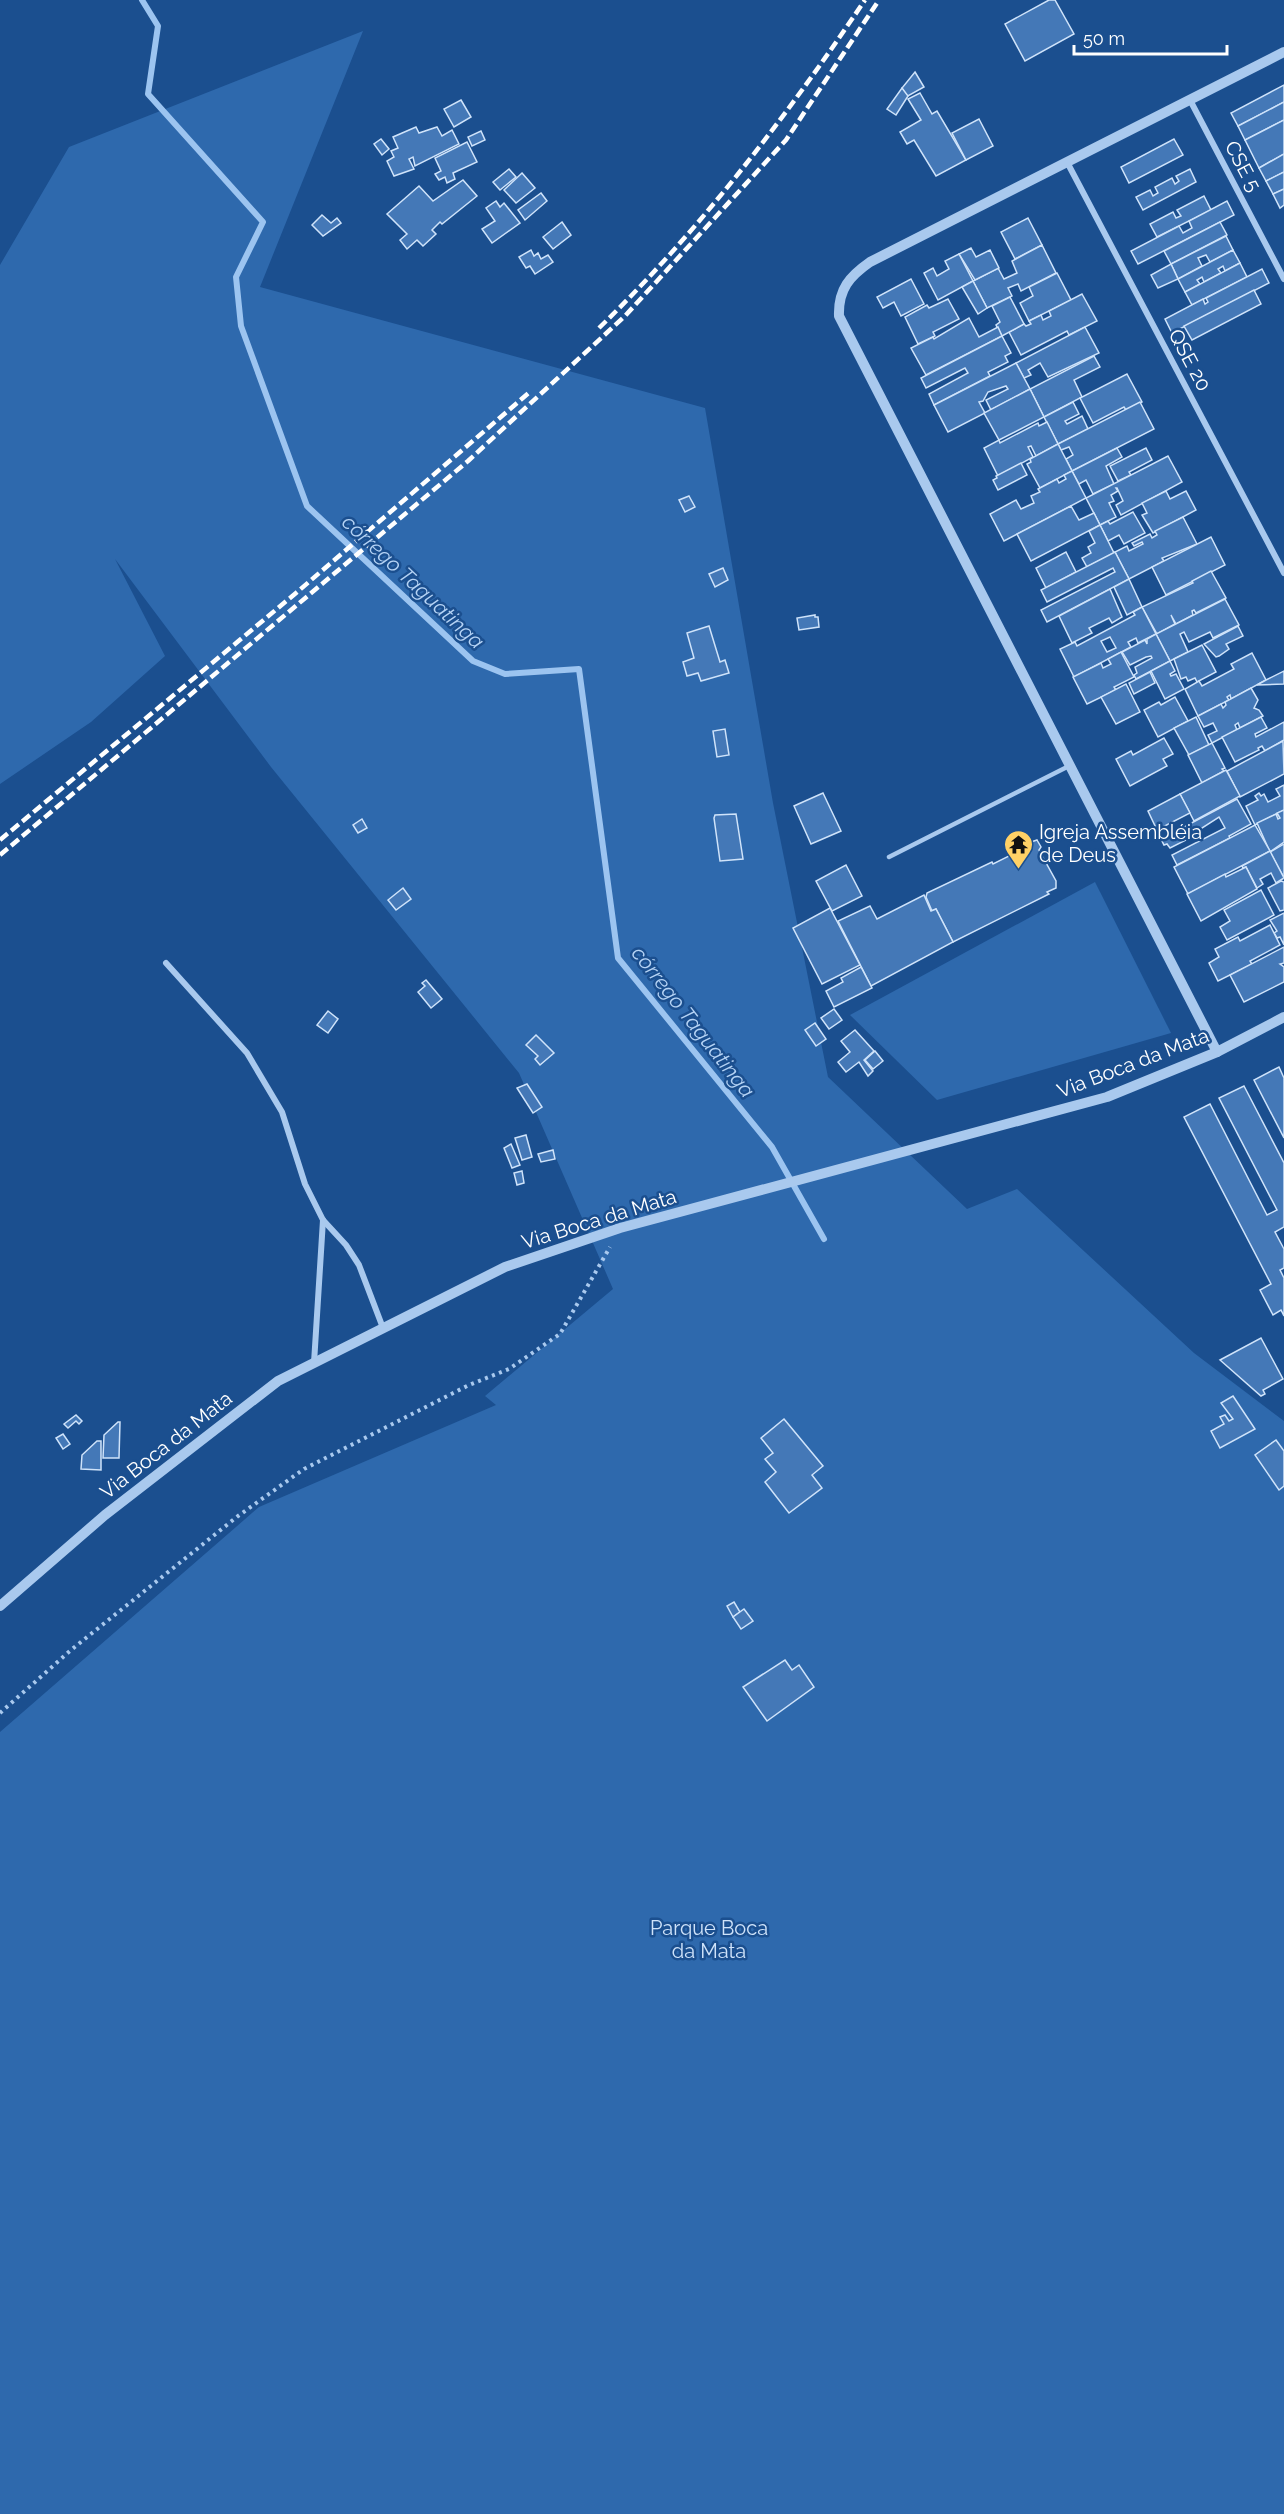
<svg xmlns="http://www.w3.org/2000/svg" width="1284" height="2514" font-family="Raleway,sans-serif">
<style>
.green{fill:#2e69ad}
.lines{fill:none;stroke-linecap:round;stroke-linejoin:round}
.stream{stroke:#9cc4f0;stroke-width:6}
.building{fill:#4478b7;stroke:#cfe3fa;stroke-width:1.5;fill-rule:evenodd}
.path{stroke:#a9c9ee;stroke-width:4;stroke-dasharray:3 4.5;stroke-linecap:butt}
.service{stroke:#a9c9ee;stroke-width:4.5}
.minor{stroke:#a9c9ee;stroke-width:6}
.tertiary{stroke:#a9c9ee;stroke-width:10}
.rail{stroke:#fff;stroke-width:4.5;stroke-dasharray:10 4.5;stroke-linecap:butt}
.labels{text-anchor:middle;stroke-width:5;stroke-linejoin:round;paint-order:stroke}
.street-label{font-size:20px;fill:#fff;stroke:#1b4f8f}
.poi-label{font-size:20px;fill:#fff;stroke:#1b4f8f;text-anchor:start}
.park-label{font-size:20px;fill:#cfe3fa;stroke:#1b4f8f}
.water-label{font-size:21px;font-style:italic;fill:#b5d3f5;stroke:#1b4f8f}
</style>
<rect width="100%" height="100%" fill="#1b4f8f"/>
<g class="green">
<path d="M363 31 260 287 705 408 773 803 828 1077 967 1209 1017 1189 1194 1353 1284 1421V2514H0V1732L259 1507 496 1405 485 1396 613 1289 519 1073 271 767 115 559 165 656 91 722 0 784V265L69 147Z"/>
<path d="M1095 882 1171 1033 937 1100 850 1015Z"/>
</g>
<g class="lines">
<path class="stream" d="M142 0 158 26 148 94 263 222 236 277 241 326 307 506 473 661 505 674 579 669 618 958 772 1147 824 1239"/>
</g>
<g class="building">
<path d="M1049 0H1055L1074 34 1025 61 1005 24Z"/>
<path d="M915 72 924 87 906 97 902 88Z"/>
<path d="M1284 85V102L1238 126 1231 113Z"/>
<path d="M902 88 908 96 896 115 887 109Z"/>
<path d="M920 93 932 114 937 111 966 160 936 176 914 140 907 144 900 132 921 120 908 99Z"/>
<path d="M461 100 471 117 454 127 444 109Z"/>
<path d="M1284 102V120L1245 140 1238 126Z"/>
<path d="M979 119 993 146 966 160 952 133Z"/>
<path d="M1284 120V154L1259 168 1245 140Z"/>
<path d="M416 127 419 133 437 127 442 136 452 130 459 144 415 166 413 157 409 159 414 169 394 176 387 161 394 157 391 151 398 148 393 137Z"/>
<path d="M481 131 485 140 472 146 468 137Z"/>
<path d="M381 139 389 149 382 155 374 144Z"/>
<path d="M1174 139 1183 155 1129 183 1121 167Z"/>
<path d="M467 142 477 162 453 173 455 179 447 183 445 177 439 180 435 174 441 171 435 158Z"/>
<path d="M1284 154V172L1266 181 1259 168Z"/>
<path d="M509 169 516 177 500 190 493 182Z"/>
<path d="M1190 169 1196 182 1143 210 1136 197 1150 190 1153 196 1158 193 1155 187 1172 178 1175 184 1179 181 1176 176Z"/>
<path d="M1284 172V189L1273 194 1266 181Z"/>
<path d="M522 173 535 188 516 203 504 190Z"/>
<path d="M463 180 477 196 442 224 440 222 432 230 436 234 423 246 417 240 407 249 400 240 407 234 387 214 419 186 433 201Z"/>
<path d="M1284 189V205L1280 208 1273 194Z"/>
<path d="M541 193 547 201 525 220 518 210Z"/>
<path d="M1204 196 1211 210 1157 237 1150 224 1173 212 1176 218 1181 216 1177 210Z"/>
<path d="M496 201 500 207 504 203 520 223 492 243 482 229 495 221 486 208Z"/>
<path d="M1227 201 1234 215 1138 264 1131 251 1179 226 1183 233 1192 228 1189 221Z"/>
<path d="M322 215 331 223 337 218 341 223 323 236 312 225Z"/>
<path d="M1028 218 1042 245 1015 259 1001 232Z"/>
<path d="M562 222 571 235 553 249 543 237Z"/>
<path d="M1220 222 1227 235 1171 264 1164 251Z"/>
<path d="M1226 236 1233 250 1210 262 1206 255 1198 258 1202 266 1178 279 1171 264Z"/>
<path d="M1042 245 1056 273 1021 291 1018 284 1008 288 1012 296 987 308 973 281 998 268 1004 279 1017 273 1012 261Z"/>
<path d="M971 248 976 257 990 250 999 268 975 280 959 254Z"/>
<path d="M531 250 534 256 538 253 541 259 548 255 553 262 535 274 530 266 526 268 519 257Z"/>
<path d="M1233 250 1240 263 1225 271 1223 266 1218 269 1221 273 1204 282 1202 277 1197 280 1200 284 1185 292 1178 279Z"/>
<path d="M959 254 973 281 938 300 924 273 933 268 937 276 949 269 945 261Z"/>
<path d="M1240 263 1247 277 1192 305 1185 292Z"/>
<path d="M1171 264 1178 279 1158 288 1151 275Z"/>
<path d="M1262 269 1269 283 1172 333 1165 319 1203 299 1205 304 1208 302 1206 298Z"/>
<path d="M1057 273 1071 300 1029 321 1020 303 1033 296 1029 287Z"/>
<path d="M911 279 924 304 901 316 894 302 883 308 877 297Z"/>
<path d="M973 281 987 308 978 314 962 287Z"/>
<path d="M1254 290 1261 304 1192 340 1184 326Z"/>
<path d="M1082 294 1097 321 1069 335 1067 331 1021 355 1009 332 1024 324 1026 326 1031 324 1029 321 1041 315 1043 320 1051 316 1049 311Z"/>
<path d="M1010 297 1024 324 1002 336 996 325 1000 322 992 306Z"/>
<path d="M948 299 959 319 933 332 935 336 918 344 905 317 927 305 929 308Z"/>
<path d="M969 318 979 337 998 327 1002 336 926 375 911 348 933 337 934 339Z"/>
<path d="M1085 327 1099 353 1048 377 1040 363 1028 370 1031 375 1024 378 1016 363Z"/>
<path d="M1002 336 1011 353 1005 356 1008 362 988 372 990 376 934 405 929 394 968 373 965 368 926 388 921 378Z"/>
<path d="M1094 356 1100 367 1074 380 1082 397 1044 417 1030 389Z"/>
<path d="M1016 363 1030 389 991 410 986 400 1008 389 1006 386 988 392 983 401 979 402 985 413 948 432 934 405Z"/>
<path d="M1127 374 1142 402 1126 410 1124 407 1093 423 1080 398Z"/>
<path d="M1030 389 1044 417 999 440 984 413Z"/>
<path d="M1073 402 1079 414 1065 421 1067 424 1082 416 1088 429 1058 444 1044 417Z"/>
<path d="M1140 402 1154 429 1072 471 1066 459 1073 455 1069 447 1061 450 1058 444Z"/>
<path d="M1047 422 1058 444 1036 456 1031 446 1028 447 1033 457 998 476 984 448 999 440 1000 443 1038 423 1039 426Z"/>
<path d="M1058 444 1072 471 1040 488 1027 464 1031 462 1030 459Z"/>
<path d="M1117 448 1122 457 1106 466 1114 484 1093 494 1086 480 1079 484 1072 471Z"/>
<path d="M1146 448 1152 460 1129 472 1131 475 1118 481 1110 466Z"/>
<path d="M1168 456 1182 482 1121 515 1116 505 1123 501 1117 488H1116L1118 491 1111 495 1114 501 1109 503 1116 517 1100 525 1086 498Z"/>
<path d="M1021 463 1027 475 998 490 993 480 997 478 996 476Z"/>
<path d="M1072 471 1086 498 1004 541 990 514 1016 500 1021 509 1034 503 1031 496 1040 492 1038 489 1057 479 1059 483 1066 479 1064 475Z"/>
<path d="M1166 491 1170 499 1186 491 1196 510 1153 533 1142 515 1147 513 1142 503Z"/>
<path d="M689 496 695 507 685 512 679 500Z"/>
<path d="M1071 506 1079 520 1094 513 1100 525 1031 561 1017 534Z"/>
<path d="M1133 512 1145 533 1124 544 1119 535 1108 541 1100 525 1108 521 1110 524Z"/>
<path d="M1183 517 1197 544 1162 558 1164 561 1129 579 1115 552 1127 546 1129 551 1143 544 1142 542 1134 546 1132 543 1150 534 1152 538 1157 535 1155 531Z"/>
<path d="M1100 525 1114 553 1087 567 1082 558 1091 553 1088 547 1095 543 1089 531Z"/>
<path d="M1211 537 1225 565 1166 595 1152 567Z"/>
<path d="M1066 552 1076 572 1046 588 1036 568Z"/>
<path d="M1115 552 1129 579 1047 622 1041 610 1115 572 1113 568 1047 602 1041 590Z"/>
<path d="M723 568 728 580 715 587 709 574Z"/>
<path d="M1211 571 1226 598 1196 613 1194 610 1192 611 1193 615 1176 624 1171 615 1175 624 1157 634 1142 607 1193 583 1192 581Z"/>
<path d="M1129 579 1142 607 1127 615 1114 587Z"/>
<path d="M1110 589 1122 617 1112 623 1109 618 1089 628 1092 633 1072 643 1059 616Z"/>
<path d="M1225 599 1239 625 1213 638 1210 632 1189 642 1184 632 1180 634 1188 652 1170 661 1156 634Z"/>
<path d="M1142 607 1156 634 1138 643 1136 638 1128 642 1131 647 1074 677 1060 649 1075 642 1077 646 1135 615 1133 612ZM1110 637 1116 648 1107 652 1101 641Z"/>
<path d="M815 615V617H818L819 627 799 630 797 618Z"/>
<path d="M709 626 720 662 725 660 729 673 701 681 698 673 687 676 683 662 694 658 687 633Z"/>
<path d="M1238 626 1243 636 1226 644 1229 649 1219 656 1216 657 1204 644Z"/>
<path d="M1156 634 1170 661 1136 679 1134 675 1137 673 1135 667 1152 658 1151 656 1146 657 1130 665 1122 652 1145 640 1147 644V639Z"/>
<path d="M1202 645 1216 672 1197 682 1195 678 1188 681 1186 677 1181 679 1174 659Z"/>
<path d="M1121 652 1134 677 1114 687 1116 690 1087 704 1073 677 1101 663 1103 668 1111 664 1108 659Z"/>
<path d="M1252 653 1266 680 1231 699 1230 695 1227 697 1229 700 1198 716 1185 689 1199 681 1202 686 1234 669 1231 664Z"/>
<path d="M1170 661 1175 671 1170 674 1171 676 1176 674 1184 689 1165 699 1151 671Z"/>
<path d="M1284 671V684L1257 685 1266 680Z"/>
<path d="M1150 672 1155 683 1134 694 1129 683Z"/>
<path d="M1126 684 1140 712 1116 724 1101 697Z"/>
<path d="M1251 688 1258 700 1254 708 1259 710 1263 716 1240 728 1238 723 1235 725 1237 730 1212 743 1208 735 1217 731 1213 723 1204 727 1198 716 1221 704 1223 708 1226 705 1225 702Z"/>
<path d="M1175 697 1188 721 1158 737 1144 710 1159 702 1161 705Z"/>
<path d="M1196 717 1209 745 1189 755 1174 728Z"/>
<path d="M1261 717 1267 728 1255 734 1256 737 1284 722V740L1265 751 1262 746 1258 748 1259 750 1235 762 1222 737Z"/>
<path d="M725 729 729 755 717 757 713 731Z"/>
<path d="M1164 738 1173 754 1163 759 1167 766 1130 786 1116 759 1131 751 1133 755Z"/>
<path d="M1283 741 1284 774 1240 797 1227 771Z"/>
<path d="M1212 743 1225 768 1222 769 1224 771 1202 783 1188 755Z"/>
<path d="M1226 770 1240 796 1194 821 1180 794Z"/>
<path d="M1284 785V810L1255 825 1246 806 1258 800 1255 796 1259 793 1261 796 1264 794 1268 802 1280 796 1276 789Z"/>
<path d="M823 793 841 831 811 844 794 806Z"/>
<path d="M1180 794 1190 813 1157 830 1148 811Z"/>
<path d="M1237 799 1251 824 1229 836 1230 838 1177 865 1172 855 1225 828 1219 817 1191 835 1192 837 1170 848 1167 844 1164 845 1161 839Z"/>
<path d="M1284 810V842L1270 852 1257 823 1276 814 1278 819 1280 818 1277 813Z"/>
<path d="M736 814 743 859 720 861 714 818 715 815Z"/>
<path d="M362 819 367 828 358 833 353 825Z"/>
<path d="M1255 825 1270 851 1188 894 1174 867Z"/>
<path d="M1037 840 1041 847 1039 850 1056 881V888L1047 892 1049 894 953 942 936 909 932 911 926 897 927 893 992 862 993 864 1023 849 1025 844Z"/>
<path d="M1284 844V878L1270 852Z"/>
<path d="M1270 851 1284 878 1276 883 1271 873 1260 879 1263 884 1257 888 1246 867 1243 868 1242 866Z"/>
<path d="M846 865 862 896 832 911 816 881Z"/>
<path d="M1246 867 1257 889 1201 921 1187 894 1225 874 1226 877Z"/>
<path d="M1281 881 1284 882V910L1280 911 1268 888Z"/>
<path d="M403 888 411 899 396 910 388 900Z"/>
<path d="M1261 890 1274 915 1227 940 1220 927 1230 921 1224 910Z"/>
<path d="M924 895 931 911 936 909 953 942 871 986 838 921 870 906 877 919Z"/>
<path d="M830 908 860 965 822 984 793 928Z"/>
<path d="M1284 913V945L1280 937 1277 938 1274 933 1277 931 1270 920Z"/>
<path d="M1270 925 1280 945 1250 961 1252 964 1218 981 1209 963 1219 957 1215 949 1238 937 1240 941Z"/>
<path d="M1284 947V963L1280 964 1284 967V982L1244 1002 1230 975Z"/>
<path d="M861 967 872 988 834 1007 826 991 843 982 841 978Z"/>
<path d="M426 980 442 999 431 1008 418 992 425 986 422 983Z"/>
<path d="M834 1009 842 1020 829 1029 821 1018Z"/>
<path d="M328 1011 338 1019 328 1033 317 1025Z"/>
<path d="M815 1023 826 1039 816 1046 805 1030Z"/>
<path d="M855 1030 874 1051 864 1060 873 1071 868 1076 859 1062 846 1072 838 1062 850 1052 841 1041Z"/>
<path d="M536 1035 554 1053 540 1065 535 1059 538 1056 526 1045Z"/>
<path d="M875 1051 883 1061 873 1069 865 1060Z"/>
<path d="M1279 1067 1284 1078V1138L1254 1080Z"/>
<path d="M527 1084 542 1107 533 1113 517 1088Z"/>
<path d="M1244 1086 1284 1163V1227L1275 1232 1284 1249V1268L1280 1270 1284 1278V1316L1281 1310 1273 1315 1260 1290 1271 1284 1184 1117 1210 1104 1267 1215 1277 1210 1219 1098Z"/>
<path d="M526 1135 532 1157 522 1160 515 1138Z"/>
<path d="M511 1144 520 1165 512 1168 504 1148Z"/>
<path d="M553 1150 555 1159 541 1162 538 1154Z"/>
<path d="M522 1171 524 1183 517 1185 514 1173Z"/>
<path d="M1261 1338 1283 1379 1263 1390 1265 1394 1261 1396 1220 1360Z"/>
<path d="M1233 1396 1255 1429 1220 1448 1211 1431 1224 1424 1220 1417 1225 1415 1229 1421 1233 1419 1221 1403Z"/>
<path d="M76 1415 82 1421 79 1424 76 1421 68 1428 64 1424Z"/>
<path d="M784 1419 823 1466 812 1475 822 1488 789 1513 765 1482 776 1472 765 1459 773 1453 761 1438Z"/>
<path d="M118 1422H120L119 1458H103L104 1435Z"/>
<path d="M63 1434 70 1444 63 1449 56 1438Z"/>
<path d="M1276 1440 1284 1451V1486L1279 1490 1255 1455Z"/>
<path d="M97 1441H101V1470L81 1469 82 1455Z"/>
<path d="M734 1602 740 1612 733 1617 727 1606Z"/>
<path d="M744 1609 753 1621 741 1629 733 1617Z"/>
<path d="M785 1660 792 1670 799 1665 814 1687 767 1721 743 1687Z"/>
</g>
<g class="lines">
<path class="path" d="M0 1713 71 1650 238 1516 304 1469 469 1385 509 1369 560 1334 610 1247"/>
<path class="service" d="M889 857 1069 766"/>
<g class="minor">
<path d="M1190 100 1284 279"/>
<path d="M1067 162 1284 573"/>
<path d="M166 963 247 1053 282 1112 305 1184 323 1220 346 1245 359 1265 383 1328"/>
<path d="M314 1363 323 1220"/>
</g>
<g class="tertiary">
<path d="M1217 1052 839 316C838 289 850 276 870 262L1284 52"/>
<path d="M0 1606 105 1515 278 1381 505 1267 620 1228 1107 1097 1217 1052 1284 1017"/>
</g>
<g class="rail">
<path d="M599 328C701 229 786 117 865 0"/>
<path d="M0 840 296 593 531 391"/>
<path d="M0 855 468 461 625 316 786 140 879 0"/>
</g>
</g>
<defs>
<symbol id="temple-pin" viewBox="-11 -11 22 30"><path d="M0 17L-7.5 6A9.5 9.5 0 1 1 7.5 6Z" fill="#ffd166" stroke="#1b4f8f"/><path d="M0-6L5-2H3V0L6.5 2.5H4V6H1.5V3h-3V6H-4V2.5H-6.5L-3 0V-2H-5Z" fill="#111"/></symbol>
</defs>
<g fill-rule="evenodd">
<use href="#temple-pin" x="1002" y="828" width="33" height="45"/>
</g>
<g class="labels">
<g class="street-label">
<text transform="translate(1243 166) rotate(62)" y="7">CSE 5</text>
<text transform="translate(1190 360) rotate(62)" y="7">QSE 20</text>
<text transform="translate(1133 1063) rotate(-21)" y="7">Via Boca da Mata</text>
<text transform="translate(599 1219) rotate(-17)" y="7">Via Boca da Mata</text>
<text transform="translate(166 1445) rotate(-38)" y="7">Via Boca da Mata</text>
</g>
<g class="poi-label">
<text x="1039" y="839">Igreja Assembléia<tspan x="1039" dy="23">de Deus</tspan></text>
</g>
<g class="park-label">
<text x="709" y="1935">Parque Boca<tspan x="709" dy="23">da Mata</tspan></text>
</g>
<g class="water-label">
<text transform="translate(413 582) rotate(43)" y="7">córrego Taguatinga</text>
<text transform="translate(693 1022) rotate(52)" y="7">córrego Taguatinga</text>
</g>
</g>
<path d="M1074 45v9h153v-9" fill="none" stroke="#ffffff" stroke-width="3"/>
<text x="1083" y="45" font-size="18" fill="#ffffff" stroke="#1b4f8f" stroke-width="4.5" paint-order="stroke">50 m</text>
</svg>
